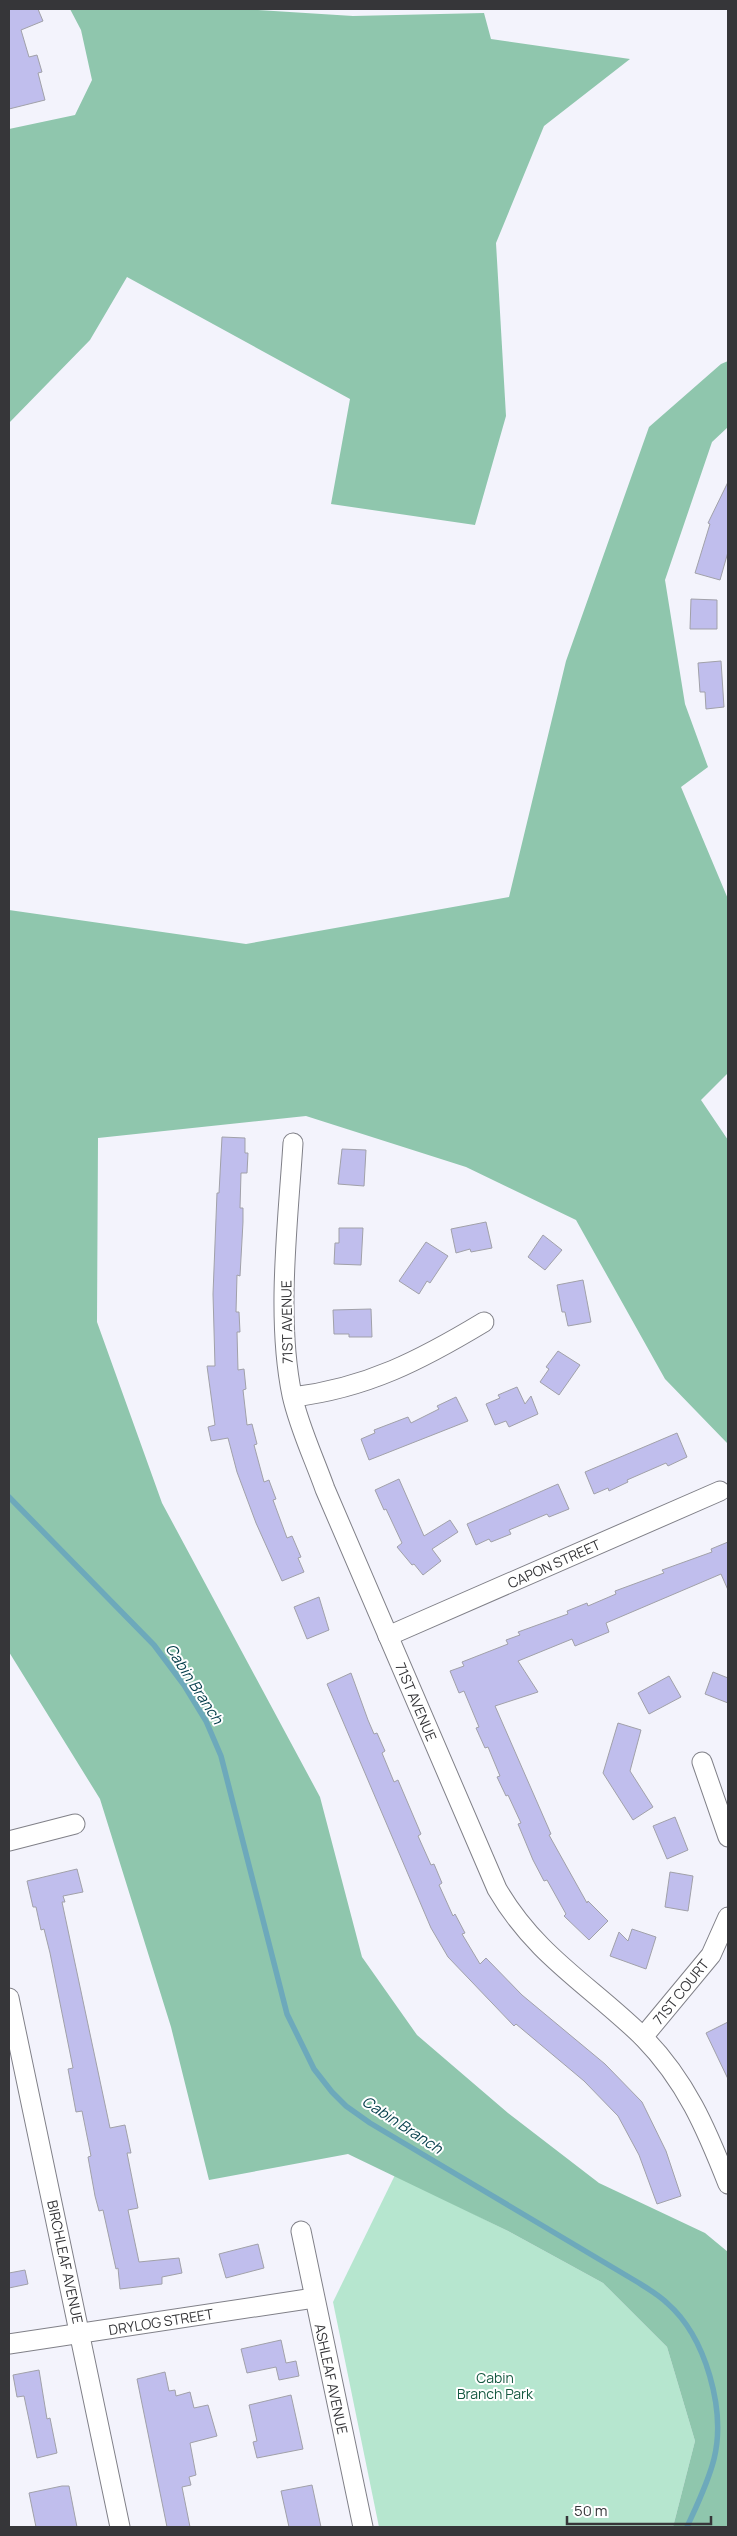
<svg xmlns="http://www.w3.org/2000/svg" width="737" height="2536" font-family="Manrope,sans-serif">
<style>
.green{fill:#b6e6cf}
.forest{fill:#8fc6ad}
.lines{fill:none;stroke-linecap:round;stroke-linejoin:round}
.stream{stroke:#6da9bb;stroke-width:5.5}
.building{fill:#c0beed;stroke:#a1a1a9}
.minor-casing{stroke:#808088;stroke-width:21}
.minor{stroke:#fff;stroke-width:19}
.labels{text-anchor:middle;stroke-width:4;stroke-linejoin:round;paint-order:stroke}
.street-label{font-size:14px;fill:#363639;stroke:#fff}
.park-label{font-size:14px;fill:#165941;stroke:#fff}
.water-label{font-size:15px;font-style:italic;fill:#033d4a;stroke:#fff}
</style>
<rect width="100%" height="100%" fill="#f3f3fc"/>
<path class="green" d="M395 2175 508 2231 603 2283 667 2347 695 2441 673 2527H379L333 2302Z"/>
<g class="forest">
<path d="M70 9H242L353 16 484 13 491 39 630 59 544 126 496 243 506 416 475 525 331 504 350 399 127 277 90 340 9 423V129L75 115 92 80 81 30Z"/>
<path d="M728 361V427L712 442 665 580 685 704 708 767 681 787 728 899V1073L701 1100 728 1140V1444L665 1379 576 1220 466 1167 306 1116 98 1138 97 1322 162 1503 320 1797 362 1957 417 2035 508 2113 599 2183 705 2233 728 2252V2527H673L695 2441 667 2347 603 2283 508 2231 348 2154 209 2180 171 2027 100 1799 9 1652V910L246 944 509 897 566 661 649 427 721 364Z"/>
</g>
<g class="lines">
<path class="stream" d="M9 1497 154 1645 184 1685 206 1721 221 1756 287 2014 314 2069 332 2092 346 2106 370 2123 639 2283C648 2289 659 2295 667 2303 706 2337 726 2410 714 2459 708 2483 697 2505 687 2527"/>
</g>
<g class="building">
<path d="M9 9H38L40 14 43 21 21 30 29 57 37 55 42 72 38 73 45 100 9 109Z"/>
<path d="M728 482V552L720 580 695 573 710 524 708 523Z"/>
<path d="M691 599 717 600V629H690Z"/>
<path d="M721 661 724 707 706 709 705 692H700L698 663Z"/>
<path d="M222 1137 245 1138V1153H248L247 1173H241L240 1208H243V1222L240 1276 237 1275 236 1312H239L240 1332H237L238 1370 244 1369 246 1389 243 1390 247 1425 252 1424 257 1444 254 1445 264 1482 269 1480 270 1483 276 1499 273 1500 287 1538 292 1536 301 1557 298 1558 304 1572 282 1581 256 1523 237 1472 228 1438 211 1441 208 1427 215 1425 207 1366H215L213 1294 217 1193H219Z"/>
<path d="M342 1149 366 1150 364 1186 338 1184Z"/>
<path d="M486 1222 492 1248 471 1252 470 1249 456 1253 451 1229Z"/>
<path d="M339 1228H363L361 1265 334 1264 335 1243H339Z"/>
<path d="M543 1235 562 1250 545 1270 528 1257Z"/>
<path d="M426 1242 448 1256 430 1283 427 1281 419 1294 399 1281Z"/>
<path d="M583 1280 591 1322 568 1326 565 1312H562L557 1285Z"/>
<path d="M371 1309 372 1337H349V1334H334L333 1310Z"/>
<path d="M558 1351 580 1365 559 1395 540 1382 549 1369 546 1367Z"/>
<path d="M517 1387 525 1404 531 1396 538 1414 509 1427 506 1421 495 1425 486 1404 500 1398 498 1395Z"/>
<path d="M456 1397 468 1421 369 1460 361 1439 375 1433 374 1430 408 1417 411 1423 439 1409 437 1406Z"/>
<path d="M677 1433 687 1457 668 1466 666 1463 627 1480 628 1482 609 1491 608 1488 594 1494 585 1472Z"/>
<path d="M399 1479 424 1536 450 1520 458 1532 432 1549 441 1561 423 1575 414 1564 412 1565 397 1547 402 1543 386 1509 384 1510 375 1490Z"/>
<path d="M558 1484 569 1509 549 1517 547 1514 509 1530 511 1534 491 1542 489 1539 476 1545 467 1524Z"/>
<path d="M728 1542V1590L721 1574 606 1623 609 1632 575 1646 572 1639 518 1661 538 1692 495 1706 551 1834 549 1835 587 1903 588 1901 608 1921 589 1940 564 1916 566 1914 547 1880 544 1881 533 1860 518 1824 521 1823 508 1795 506 1796 497 1777 500 1776 488 1747 485 1748 476 1728 479 1727 464 1691 459 1693 450 1671 464 1666 462 1662 508 1644 506 1640 520 1635 518 1632 568 1614 567 1611 587 1603 588 1606 616 1594 615 1591 664 1573 662 1570 712 1552 711 1549Z"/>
<path d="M319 1597 329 1630 307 1639 294 1607Z"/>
<path d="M713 1672 728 1678V1703L705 1694Z"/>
<path d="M351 1673 368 1720 374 1734 377 1733 385 1751 382 1753 394 1782 398 1780 421 1834 418 1836 431 1865 434 1864 442 1883 439 1885 453 1916 455 1914 465 1933 462 1934 480 1964 486 1958 522 1995 605 2064 642 2102 666 2151 681 2196 657 2204 639 2155 618 2116 584 2081 516 2024 514 2026 448 1957 431 1928 327 1684Z"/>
<path d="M669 1676 681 1697 649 1714 638 1693Z"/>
<path d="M618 1723 641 1730 630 1771 653 1807 633 1820 603 1773Z"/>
<path d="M675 1817 688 1850 667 1859 653 1826Z"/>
<path d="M77 1869 83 1892 63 1896 65 1902H62L110 2128 125 2125 131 2153H127L138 2208 128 2210 139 2262 179 2258 182 2273 162 2277V2284L120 2289 118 2268 116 2269 103 2210 99 2211 95 2196 88 2157 91 2156 82 2111 76 2112 68 2069 73 2068 50 1953 44 1929 41 1930 36 1907H33L27 1881Z"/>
<path d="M670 1872 693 1876 688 1911 665 1907Z"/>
<path d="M632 1929 656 1937 646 1969 610 1956 619 1932 628 1941Z"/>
<path d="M728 2022V2079L706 2033Z"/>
<path d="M258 2244 264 2268 226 2278 219 2254Z"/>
<path d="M25 2270 28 2284 9 2288V2273Z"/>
<path d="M281 2340 286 2363 296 2361 299 2376 279 2380 276 2367 247 2373 241 2349Z"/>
<path d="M39 2370 47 2419 50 2418 57 2453 37 2458 24 2396 17 2397 13 2375Z"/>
<path d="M165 2372 169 2391 175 2390 176 2396 190 2392 194 2408 208 2405 217 2436 190 2443 196 2475 189 2477 191 2485 182 2487 190 2527H167L137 2379Z"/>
<path d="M291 2395 303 2449 257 2458 253 2442 257 2441 249 2405Z"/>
<path d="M312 2485 321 2527H289L281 2491Z"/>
<path d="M62 2486H69L77 2527H36L29 2493Z"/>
</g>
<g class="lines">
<defs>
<g id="minor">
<path d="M293 1143C288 1222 276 1318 292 1395 299 1427 314 1458 325 1489L497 1889C536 1956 590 1985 643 2037 686 2081 706 2128 728 2184"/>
<path d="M293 1397C367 1388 421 1360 484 1322"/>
<path d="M388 1636 720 1491"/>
<path d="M702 1762 728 1837"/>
<path d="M9 1841 75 1824"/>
<path d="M9 1998 120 2527"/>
<path d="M643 2037 711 1955 728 1917"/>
<path d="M301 2231 363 2527"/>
<path d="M9 2344 314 2298"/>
</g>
</defs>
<use href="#minor" class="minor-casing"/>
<use href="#minor" class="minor"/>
</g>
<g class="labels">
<g class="street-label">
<text transform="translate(287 1322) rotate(-91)" y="5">71ST AVENUE</text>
<text transform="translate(554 1564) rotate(-24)" y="5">CAPON STREET</text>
<text transform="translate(416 1702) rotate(67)" y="5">71ST AVENUE</text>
<text transform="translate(681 1992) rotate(-51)" y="5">71ST COURT</text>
<text transform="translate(65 2262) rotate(78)" y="5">BIRCHLEAF AVENUE</text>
<text transform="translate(161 2322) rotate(-9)" y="5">DRYLOG STREET</text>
<text transform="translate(331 2379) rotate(78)" y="5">ASHLEAF AVENUE</text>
</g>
<g class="park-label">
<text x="495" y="2383">Cabin<tspan x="495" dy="16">Branch Park</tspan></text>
</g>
<g class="water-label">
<text transform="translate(194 1684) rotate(57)" y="5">Cabin Branch</text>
<text transform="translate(402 2125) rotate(33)" y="5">Cabin Branch</text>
</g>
</g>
<rect width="737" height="2536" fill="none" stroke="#363639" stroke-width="20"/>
<path d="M567 2516v8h144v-8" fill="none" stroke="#363639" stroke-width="2.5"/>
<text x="574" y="2516" font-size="15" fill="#363639" stroke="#ffffff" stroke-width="4" paint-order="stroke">50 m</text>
</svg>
